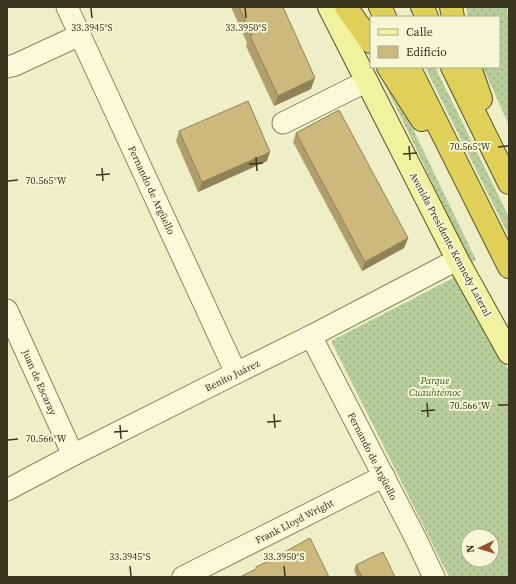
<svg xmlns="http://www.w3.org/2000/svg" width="516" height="584" font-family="'Source Serif 4',serif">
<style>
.grass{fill:url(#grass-dots);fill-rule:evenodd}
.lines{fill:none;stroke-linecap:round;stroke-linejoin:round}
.minor-casing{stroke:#8b855b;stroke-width:23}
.major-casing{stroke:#59512f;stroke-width:24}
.highway-casing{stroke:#59512f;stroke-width:24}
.minor{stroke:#f9fada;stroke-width:21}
.major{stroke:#f1f29e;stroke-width:22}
.highway{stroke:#dfd157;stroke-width:22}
.wall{fill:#b19f6b}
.shaded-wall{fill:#908257}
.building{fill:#ceb97c;stroke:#908257}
.ticks{fill:none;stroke:#3b361f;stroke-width:1.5}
.labels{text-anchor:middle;stroke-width:4;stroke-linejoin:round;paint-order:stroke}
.street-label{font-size:10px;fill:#3b361f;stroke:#f5f7d6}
.park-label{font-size:10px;font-style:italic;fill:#3b5825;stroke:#f5f7d6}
.ticks-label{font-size:10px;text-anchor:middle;fill:#3b361f;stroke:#f5f7d6;stroke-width:4;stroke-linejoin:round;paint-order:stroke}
</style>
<defs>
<pattern id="grass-dots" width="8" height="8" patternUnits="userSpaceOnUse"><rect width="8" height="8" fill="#b7ce9a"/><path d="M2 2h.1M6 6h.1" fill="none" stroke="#96a87d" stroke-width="1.8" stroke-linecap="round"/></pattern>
</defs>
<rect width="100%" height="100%" fill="#eeefc6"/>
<g class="grass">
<path d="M466 7H506L509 14V126L483 67H499V17H468Z"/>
<path d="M376 67H379L398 98 476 260 470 264 414 144Z"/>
<path d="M425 67H435L509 217V236Z"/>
<path d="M459 275 509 371V577H449L331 341ZM468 536H492V560H468Z"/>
</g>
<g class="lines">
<defs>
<g id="minor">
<path d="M67 7 236 373"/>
<path d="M7 67 15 65 80 35"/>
<path d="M283 123 367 81"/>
<path d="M7 310 73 455"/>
<path d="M311 336 416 539 434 577"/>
<path d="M7 490 73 455 236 373 311 336 447 265 458 261"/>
<path d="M183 577 384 476"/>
</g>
<path id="major" d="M329 7 458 261 509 353"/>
<g id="highway">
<path d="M346 7 371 42"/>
<path d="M380 7 385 17"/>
<path d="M422 7 427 17"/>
<path d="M451 7 453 17"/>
<path d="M388 67 422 120"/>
<path d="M409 67 509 267"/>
<path d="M452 67 509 183"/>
<path d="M470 67 481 99"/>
</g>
</defs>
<use href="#minor" class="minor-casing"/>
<use href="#major" class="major-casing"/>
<use href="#highway" class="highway-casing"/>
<use href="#minor" class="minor"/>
<use href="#major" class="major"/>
<use href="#highway" class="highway"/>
</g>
<g class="wall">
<path d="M231 7H283L311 89 274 106 246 46 247 43Z"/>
<path d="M179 131 267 161 198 192 176 141Z"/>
<path d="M296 133 408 238 404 248 362 271 293 142Z"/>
<path d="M356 565 395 577H357L354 570Z"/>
</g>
<g class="shaded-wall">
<path d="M315 78 311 89 274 106 278 96Z"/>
<path d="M270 152 267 161 198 192 202 182Z"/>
<path d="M408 238 404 248 362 271 365 262Z"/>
</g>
<g class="building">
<path d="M239 7H283L315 78 278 96 250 36 252 35Z"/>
<path d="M248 101 270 152 202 182 179 131Z"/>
<path d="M339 110 408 238 365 262 296 133Z"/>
<path d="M310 538 329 577H240L256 569V567L281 555V554Z"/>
<path d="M383 552 395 577H362L356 565Z"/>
</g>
<path class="ticks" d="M91 8 92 18M245 8 246 18M409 146 410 160M498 147 508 146M403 154 417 153M256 157 257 171M249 164 263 163M102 168 103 181M96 175 110 174M8 181 18 180M427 403 428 417M498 405H508M421 411 435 410M274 414 275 428M267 422 281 421M120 425 121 439M114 432 128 431M8 440 18 439M130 566 131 576M284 566 285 576"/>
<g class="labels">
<g class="street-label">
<text transform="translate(152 190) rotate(65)" y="4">Fernando de Argüello</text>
<text transform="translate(451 244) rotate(62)" y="4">Avenida Presidente Kennedy Lateral</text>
<text transform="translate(232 375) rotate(-26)" y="4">Benito Juárez</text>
<text transform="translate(40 382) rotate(66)" y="4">Juan de Escaray</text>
<text transform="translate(373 456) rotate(63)" y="4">Fernando de Argüello</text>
<text transform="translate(294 521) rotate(-27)" y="4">Frank Lloyd Wright</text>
</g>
<g class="park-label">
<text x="435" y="384">Parque<tspan x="435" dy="12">Cuauhtémoc</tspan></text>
</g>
</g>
<g class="ticks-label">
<text x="92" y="31">33.3945°S</text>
<text x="246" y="31">33.3950°S</text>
<text x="470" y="150">70.565°W</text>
<text x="46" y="184">70.565°W</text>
<text x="470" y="409">70.566°W</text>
<text x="46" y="442">70.566°W</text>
<text x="130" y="560">33.3945°S</text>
<text x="284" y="560">33.3950°S</text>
</g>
<rect width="516" height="584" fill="none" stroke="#3b361f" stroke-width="16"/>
<rect x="370" y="16" width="130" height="52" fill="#f5f7d6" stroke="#abaa8d"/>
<rect x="378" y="29" width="20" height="6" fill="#f1f29e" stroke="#abaa8d"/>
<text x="406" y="36" font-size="12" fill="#3b361f">Calle</text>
<rect x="378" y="46" width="20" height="12" fill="#ceb97c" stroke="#abaa8d"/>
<text x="406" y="56" font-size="12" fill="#3b361f">Edificio</text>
<g transform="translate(480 548) rotate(266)"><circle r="19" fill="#f5f7d6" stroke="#abaa8d"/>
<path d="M0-3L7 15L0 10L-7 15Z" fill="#9c4f2a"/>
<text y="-6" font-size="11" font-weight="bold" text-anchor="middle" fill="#3b361f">N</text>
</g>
</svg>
